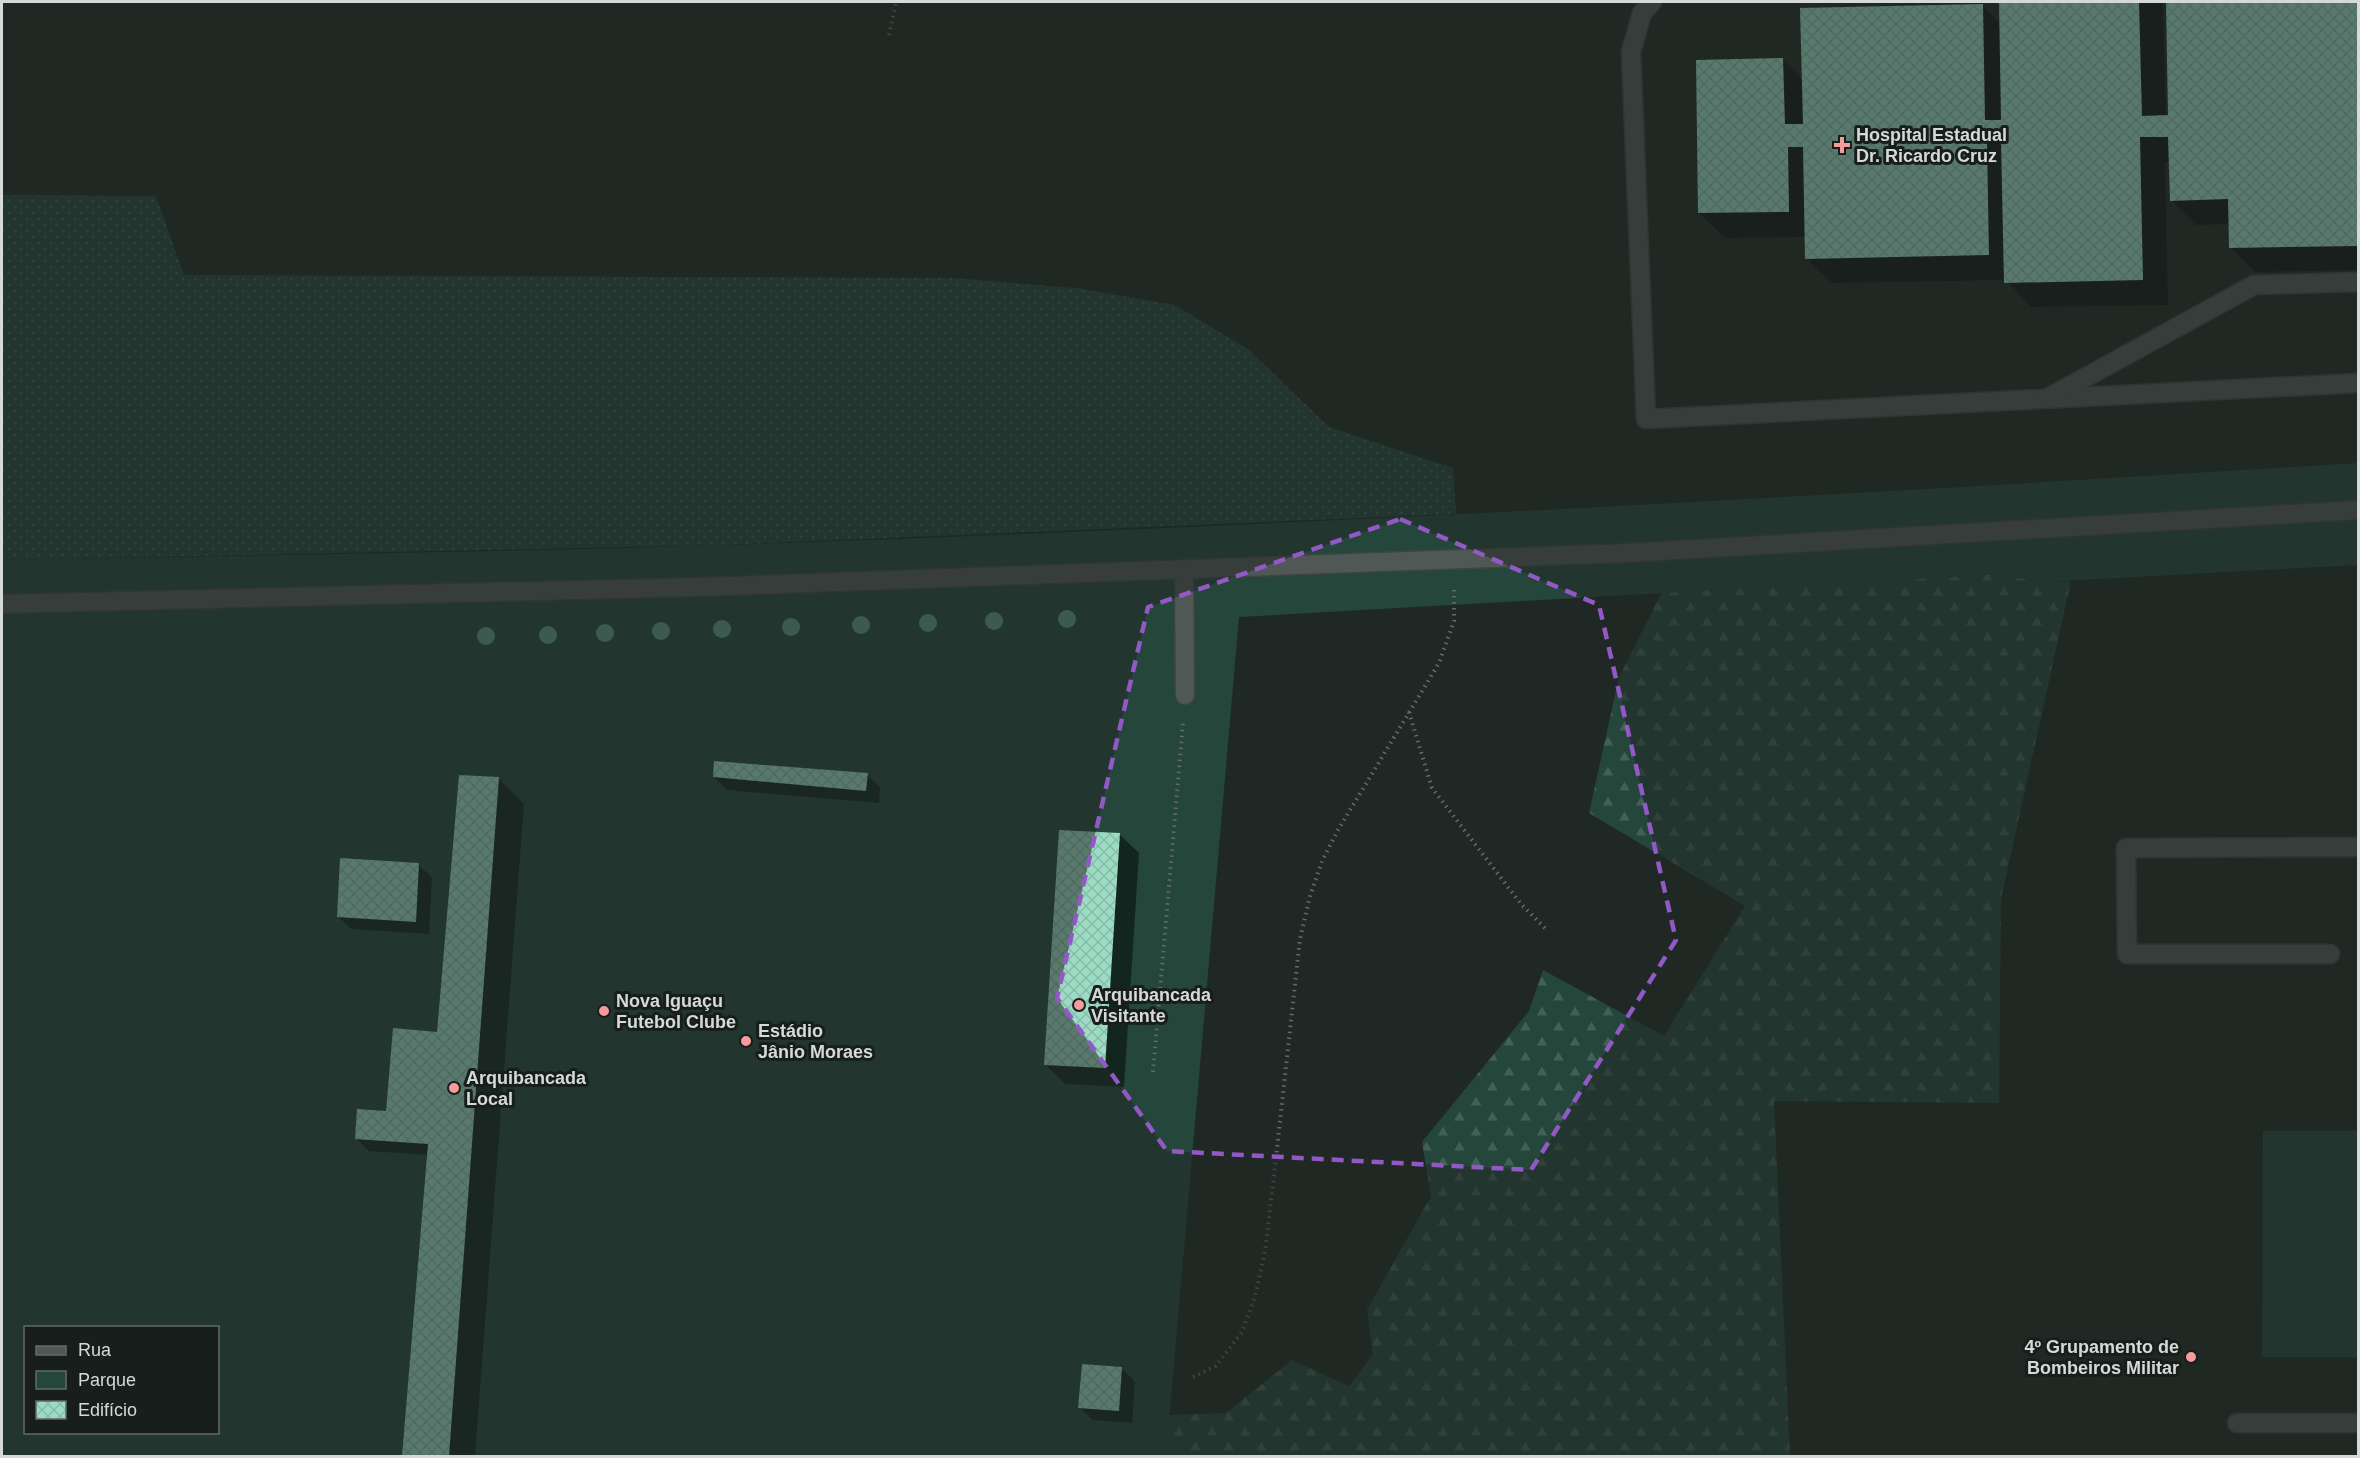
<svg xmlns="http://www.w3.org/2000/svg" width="2360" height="1458" font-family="Arial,sans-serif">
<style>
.green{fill:url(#green-dots)}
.forest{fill:url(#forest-firs)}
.pitch{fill:#25463a;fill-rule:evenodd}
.shadow{fill:#0007}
.building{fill:url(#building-cross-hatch)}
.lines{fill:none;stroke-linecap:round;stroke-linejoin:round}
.minor-casing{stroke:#3f4543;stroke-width:21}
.path{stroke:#636a67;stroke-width:4;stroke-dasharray:1.5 4.5;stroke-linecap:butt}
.minor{stroke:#505855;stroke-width:18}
.tree{fill:#609784}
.marked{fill:none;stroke:#9258c5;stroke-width:4.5;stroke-dasharray:12 8;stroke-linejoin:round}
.poi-dot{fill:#f59b9b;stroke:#171e1b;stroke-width:2}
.labels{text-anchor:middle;stroke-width:6;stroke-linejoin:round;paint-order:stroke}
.poi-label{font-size:18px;font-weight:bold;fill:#d5dad8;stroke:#171e1b;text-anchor:start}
</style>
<defs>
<pattern id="green-dots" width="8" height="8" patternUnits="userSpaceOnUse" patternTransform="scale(1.5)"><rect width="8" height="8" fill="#25463a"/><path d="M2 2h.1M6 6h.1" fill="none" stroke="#446056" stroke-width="1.8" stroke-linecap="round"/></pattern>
<pattern id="forest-firs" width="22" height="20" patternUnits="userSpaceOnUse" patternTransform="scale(1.5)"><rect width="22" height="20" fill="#25463a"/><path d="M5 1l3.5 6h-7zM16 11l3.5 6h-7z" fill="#446056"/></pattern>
<pattern id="building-cross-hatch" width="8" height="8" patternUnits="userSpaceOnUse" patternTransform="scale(1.5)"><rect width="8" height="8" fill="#9cdbc4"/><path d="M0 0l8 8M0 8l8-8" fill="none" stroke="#8abcaa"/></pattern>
</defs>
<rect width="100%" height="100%" fill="#202825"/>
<path class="green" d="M2 195 156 196 184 275 952 278 1076 288 1175 305 1248 349 1329 427 1453 468 1456 514 722 545 2 560Z"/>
<path class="forest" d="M1999 574 2042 582 2071 581 2001 899 1999 1103 1774 1101 1790 1456H1166L1169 1415 1226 1413 1292 1360 1349 1386 1373 1354 1367 1310 1431 1196 1422 1142 1529 1011 1543 970 1664 1036 1745 906 1589 813 1619 677 1662 592Z"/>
<g class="pitch">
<path d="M2358 463V565L2042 582 1999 574 1239 617 1166 1456H2V560C242 555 484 553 725 545 1270 527 1814 497 2358 463ZM26 1328H218V1432H26Z"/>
<path d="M2263 1131H2358V1357H2262Z"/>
</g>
<g class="shadow">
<path d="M2001 2H2163L2166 117H2169L2167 2H2358V270L2255 272 2230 247V224L2196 225 2171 200 2170 162H2165L2168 305 2031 307 2006 280 1832 283 1806 258V237L1725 238 1699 213 1783 60 1803 80 1983 6 2001 24Z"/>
<path d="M867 775 880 787 879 803 727 790 714 777Z"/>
<path d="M499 779 524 804 475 1456H404L429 1155 369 1151 356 1138 387 1113 439 1035Z"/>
<path d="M1119 834 1139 853 1124 1087 1065 1084 1046 1065Z"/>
<path d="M419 865 432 878 429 934 351 929 338 916Z"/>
<path d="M1122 1369 1135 1382 1132 1423 1093 1420 1080 1408Z"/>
</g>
<g class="building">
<path d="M1999 2H2139L2142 116 2168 115 2166 2H2358V246L2229 248 2228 199 2170 201 2168 137H2140L2143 280 2004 283 2001 142H1987L1989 255 1805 259 1803 147H1788L1789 212 1698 213 1696 60 1783 58 1785 124H1803L1800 8 1983 4 1985 120H2001Z"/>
<path d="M714 761 868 773 866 791 713 777Z"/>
<path d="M459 775 499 777 449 1456H402L428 1144 355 1139 357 1109 386 1111 393 1028 437 1032Z"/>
<path d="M1059 830 1120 833 1105 1068 1044 1065Z"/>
<path d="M340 858 419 863 416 922 337 917Z"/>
<path d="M1082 1364 1122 1367 1119 1411 1078 1408Z"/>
</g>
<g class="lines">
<defs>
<g id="minor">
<path d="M1652 2 1642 13 1631 52 1646 419 2358 383"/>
<path d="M2048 398 2254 285 2358 282"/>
<path d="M1184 569 1185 695"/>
<path d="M2 604 700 587 1627 553 2358 510"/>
<path d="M2330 954H2127L2126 848 2358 847"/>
<path d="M2237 1423H2358"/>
</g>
</defs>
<use href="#minor" class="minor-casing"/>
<g class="path">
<path d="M889 35 896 2"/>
<path d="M1409 712 1432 788 1521 904 1547 930"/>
<path d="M1153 1072 1183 723"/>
<path d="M1193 1377 1216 1366 1242 1332 1255 1297 1265 1251 1275 1167 1300 939 1310 896 1322 861 1338 830 1439 663 1454 621V587"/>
</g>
<use href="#minor" class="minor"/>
</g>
<g class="tree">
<circle cx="1067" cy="619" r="9"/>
<circle cx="994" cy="621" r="9"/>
<circle cx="928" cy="623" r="9"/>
<circle cx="861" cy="625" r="9"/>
<circle cx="791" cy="627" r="9"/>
<circle cx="722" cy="629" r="9"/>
<circle cx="661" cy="631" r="9"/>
<circle cx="605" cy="633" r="9"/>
<circle cx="548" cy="635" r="9"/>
<circle cx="486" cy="636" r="9"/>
</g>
<path d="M0 0H2360V1458H0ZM1400 519 1599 605 1676 940 1531 1170 1167 1151 1057 998 1148 607Z" fill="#202825" fill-opacity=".55" fill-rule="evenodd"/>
<path class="marked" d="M1400 519 1599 605 1676 940 1531 1170 1167 1151 1057 998 1148 607Z"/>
<g class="poi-dot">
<path d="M1839 136h6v6h6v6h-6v6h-6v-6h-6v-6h6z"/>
<circle cx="1079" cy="1005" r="6"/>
<circle cx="604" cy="1011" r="6"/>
<circle cx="746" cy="1041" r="6"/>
<circle cx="454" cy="1088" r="6"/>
<circle cx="2191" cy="1357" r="6"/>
</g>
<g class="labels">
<g class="poi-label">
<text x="1856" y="141">Hospital Estadual<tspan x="1856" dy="21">Dr. Ricardo Cruz</tspan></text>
<text x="1091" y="1001">Arquibancada<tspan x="1091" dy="21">Visitante</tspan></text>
<text x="616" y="1007">Nova Iguaçu<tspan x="616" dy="21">Futebol Clube</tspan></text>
<text x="758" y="1037">Estádio<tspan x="758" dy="21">Jânio Moraes</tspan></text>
<text x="466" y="1084">Arquibancada<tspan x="466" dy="21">Local</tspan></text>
<text x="2179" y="1353" text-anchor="end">4º Grupamento de<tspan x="2179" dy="21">Bombeiros Militar</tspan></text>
</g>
</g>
<rect width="2360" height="1458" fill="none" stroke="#d5dad8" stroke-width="6"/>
<rect x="24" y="1326" width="195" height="108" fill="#171e1b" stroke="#636967" stroke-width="1.5"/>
<rect x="36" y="1346" width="30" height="9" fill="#505855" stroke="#636967" stroke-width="1.5"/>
<text x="78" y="1356" font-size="18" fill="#d5dad8">Rua</text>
<rect x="36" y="1371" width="30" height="18" fill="#25463a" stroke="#636967" stroke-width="1.5"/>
<text x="78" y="1386" font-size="18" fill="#d5dad8">Parque</text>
<rect x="36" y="1401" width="30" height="18" fill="url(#building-cross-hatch)" stroke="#636967" stroke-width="1.5"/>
<text x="78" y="1416" font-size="18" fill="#d5dad8">Edifício</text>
</svg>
